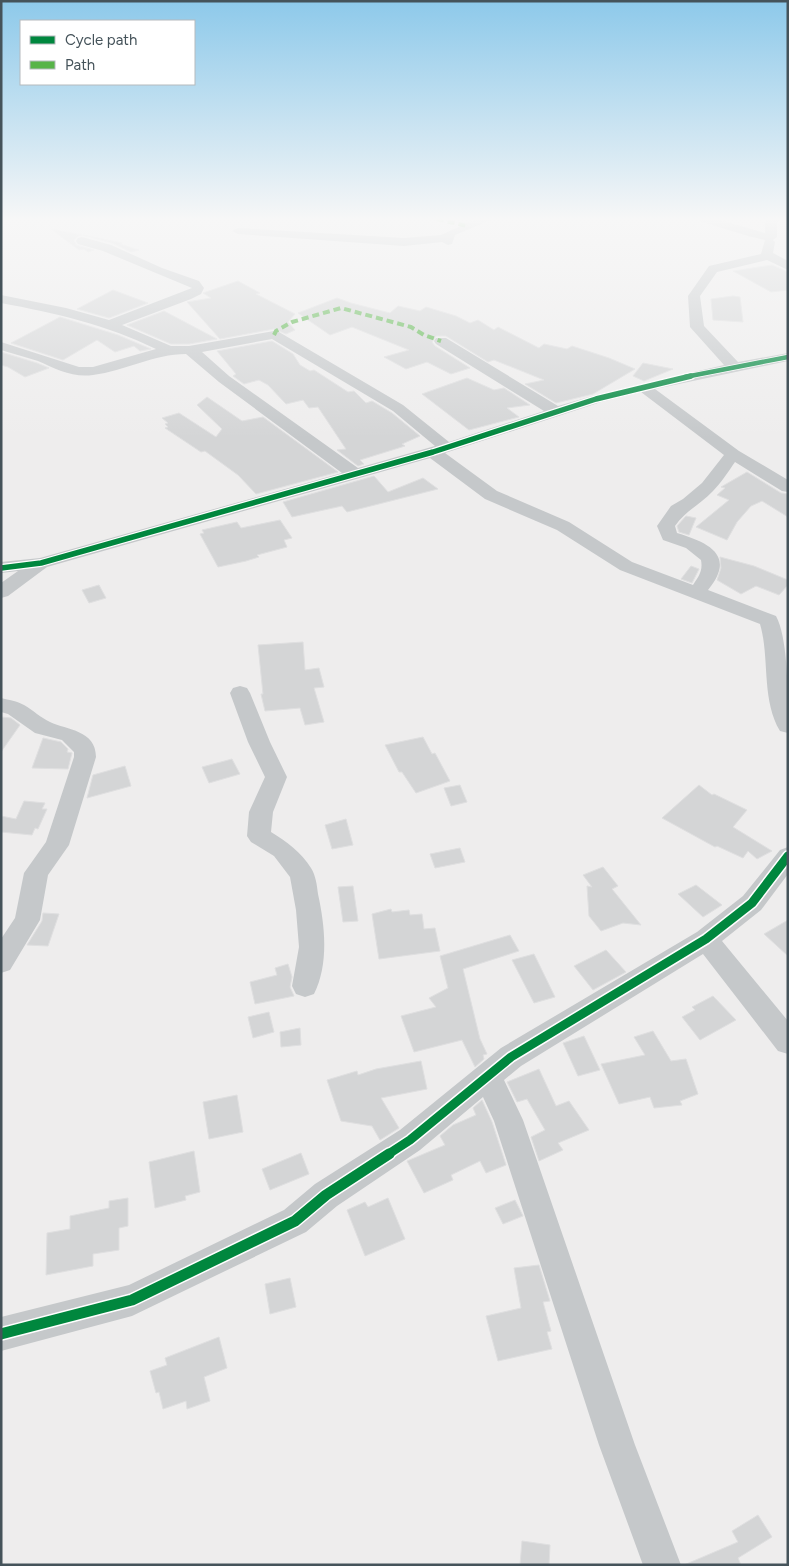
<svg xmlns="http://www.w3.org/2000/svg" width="789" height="1566" font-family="Figtree,sans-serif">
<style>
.building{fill:#d4d5d6;stroke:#dfdfe0}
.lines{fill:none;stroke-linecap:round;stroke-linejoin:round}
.minor{fill:#c5c8ca;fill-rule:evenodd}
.quiet{stroke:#57b448;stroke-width:4;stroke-dasharray:7 4;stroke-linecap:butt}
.cycleway-far3-casing{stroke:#fff;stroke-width:6}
.cycleway-far2-casing{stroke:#fff;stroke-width:8}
.cycleway-far1-casing{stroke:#fff;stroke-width:12}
.cycleway-casing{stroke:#fff;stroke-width:14}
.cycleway-far3{stroke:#00873e;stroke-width:4.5}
.cycleway-far2{stroke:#00873e;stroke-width:5.5}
.cycleway-far1{stroke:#00873e;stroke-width:9}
.cycleway{stroke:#00873e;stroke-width:11}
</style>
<rect width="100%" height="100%" fill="#eeeded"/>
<g class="building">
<path d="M51 229 82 235 78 236 74 240 76 245 94 250 88 252 84 249 79 250Z"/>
<path d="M83 235 122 243 120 244 139 250 131 252 112 243Z"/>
<path d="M772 265 788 272V290L771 292 733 271Z"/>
<path d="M238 281 260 293 256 294 295 314 288 322 295 330 286 334 274 329 220 339 187 302 211 298 203 293Z"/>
<path d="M113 290 148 303 109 318 77 309Z"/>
<path d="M733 296 740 297 743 322 713 320 711 299Z"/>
<path d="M337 298 351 303 390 313 398 306 420 311 426 307 456 316 470 323 478 320 494 330 498 327 539 348 544 344 567 349 572 346 609 358 635 369 593 394 556 403 525 384 544 380 494 360 488 362 446 336H436L432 342 435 346 470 368 451 374 427 362 406 369 384 357 409 350 352 327 330 335 298 313Z"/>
<path d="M164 311 215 338 217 339 189 344H171L127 325Z"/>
<path d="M60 317 118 335 151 349 140 351 134 346 115 352 97 340 63 360 11 343Z"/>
<path d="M272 341 293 354 300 365 310 371 314 370 348 392 354 391 366 403 372 401 392 413 420 436 402 444 405 446 360 460 364 464 358 466 337 450 346 449 318 407 309 408 303 400 286 404 268 385 259 380 244 384 233 376 236 374 217 351Z"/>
<path d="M1 352 37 363 49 368 25 377 8 367 1 365Z"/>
<path d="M643 363 673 369 644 381 633 376Z"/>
<path d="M467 378 494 390 504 388 530 405 507 408 519 417 469 430 422 394Z"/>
<path d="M207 397 242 421 263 417 338 472 256 494 238 475 205 451 201 452 165 428 168 427 165 424 168 423 162 418 179 413 216 437 222 429 197 405Z"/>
<path d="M747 472 781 493 788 494V517L762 501 751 506 737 522 727 540 696 527 729 500 717 495 725 488 721 487Z"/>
<path d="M374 476 388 492 423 478 438 489 347 512 342 506 292 517 283 502Z"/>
<path d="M686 516 696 518 689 535 679 532 677 526Z"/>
<path d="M280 520 292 538 284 540 287 547 257 555 259 557 246 561 218 567 200 534 204 533 202 530 237 522 241 528Z"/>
<path d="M720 557 754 566 788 580V585L779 595 756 586 741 594 717 580 721 568Z"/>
<path d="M691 566 699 569 692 583 681 579Z"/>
<path d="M99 585 106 598 89 603 82 590Z"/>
<path d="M303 642 305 670 319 668 324 687 314 688 324 722 305 725 300 708 265 711 261 694H263L258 645Z"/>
<path d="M1 717 11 718 20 725 1 752Z"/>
<path d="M423 737 432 754 435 753 450 781 416 793 402 772H399L385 745Z"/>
<path d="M43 738 61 742 68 749 67 752 72 753 68 769 32 768Z"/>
<path d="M232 759 240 774 209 783 202 767Z"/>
<path d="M125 766 131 786 87 798 93 775Z"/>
<path d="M460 785 467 802 451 806 444 788Z"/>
<path d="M699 785 712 795 714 794 747 810 733 827 772 851 757 859 748 851 743 858 717 846 715 847 662 818Z"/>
<path d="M24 801 45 803 42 809H47L38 829 35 828 32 835 1 832V816L16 819Z"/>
<path d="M346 819 353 845 332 849 325 825Z"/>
<path d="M460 848 465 862 435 868 430 854Z"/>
<path d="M603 867 618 886 612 889 641 925 623 923 601 931 589 916 587 886 592 887 583 875Z"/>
<path d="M696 885 722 905 703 917 678 894Z"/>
<path d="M353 886 358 921 343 922 338 887Z"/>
<path d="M391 909 392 912 409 910 410 915 422 914 424 929 435 928 440 951 379 959 372 914Z"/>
<path d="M43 913 59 914 48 946 27 945 42 921Z"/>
<path d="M788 920V956L764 934Z"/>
<path d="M510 935 519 951 463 969 480 1039 487 1054 483 1055 484 1059 475 1067 462 1040 414 1052 401 1016 436 1007 429 998 448 988 440 956Z"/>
<path d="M606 950 626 972 593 990 574 966Z"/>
<path d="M534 954 555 997 534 1003 512 960Z"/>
<path d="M288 964 292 977 290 987 294 996 255 1004 250 982 277 975 275 968Z"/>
<path d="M713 996 736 1020 700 1040 682 1017 695 1010 692 1007Z"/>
<path d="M269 1012 274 1032 253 1038 248 1017Z"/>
<path d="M300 1028 301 1045 281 1047 280 1032Z"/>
<path d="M653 1031 671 1061 686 1059 698 1094 680 1101 682 1105 654 1108 650 1097 619 1104 601 1064 645 1055 634 1037Z"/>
<path d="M584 1036 600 1070 578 1076 563 1043Z"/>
<path d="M421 1061 427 1089 381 1098 399 1128 380 1140 372 1126 341 1121 327 1080 357 1071 358 1075 376 1069Z"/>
<path d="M539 1069 556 1106 569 1101 589 1130 558 1143 563 1150 539 1161 531 1137 545 1130 527 1099 517 1102 507 1082Z"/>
<path d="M237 1095 243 1132 209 1139 203 1102Z"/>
<path d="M482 1100 492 1122 506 1165 486 1173 480 1161 451 1175 453 1180 424 1193 407 1161 445 1145 440 1136 453 1125 476 1115 473 1108Z"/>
<path d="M194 1151 200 1192 185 1196 186 1200 155 1208 149 1162Z"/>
<path d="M301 1153 309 1174 270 1190 262 1169Z"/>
<path d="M128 1198V1226L119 1228V1250L93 1254V1266L46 1275 47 1233 70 1229V1216L109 1208V1201Z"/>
<path d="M388 1198 405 1239 365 1256 347 1210 365 1202 368 1207Z"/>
<path d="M515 1200 523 1216 503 1224 495 1208Z"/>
<path d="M539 1265 550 1301 543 1302 551 1331 547 1332 552 1349 498 1361 486 1316 521 1308 514 1268Z"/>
<path d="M290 1278 296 1307 270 1314 265 1284Z"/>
<path d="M219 1337 227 1368 204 1377 210 1401 187 1409 186 1401 163 1409 159 1392 156 1393 150 1371 167 1365 165 1358Z"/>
<path d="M758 1515 772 1537 738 1558 741 1565H684L738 1542 732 1531Z"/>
<path d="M522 1541 550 1545 549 1565H520Z"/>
</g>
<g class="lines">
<g class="minor">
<path d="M476 219H493L455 235 452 244 448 245 442 242 404 246 238 234 232 231 238 228 404 238 441 235Z"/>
<path d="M698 219H717L765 233V222L767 219H780L777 223V237L773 240 775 242 773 253 788 261V270L767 260 717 272 700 296 704 326 738 362 788 353V361L655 389 739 451 788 480V492L782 491 735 462C728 472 721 483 713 491 700 505 686 510 675 526L677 533C710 543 736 556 708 590L776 616C789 640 788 703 788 733L780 731C761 699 770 658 760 624L620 570 557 530 485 499 430 458 47 567 8 596 1 598V583L18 571 1 573V562L40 558 342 473 219 382 186 354C154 354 125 371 93 375 73 378 56 369 38 361 26 357 13 354 1 350V342L79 367H93L156 349C107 325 55 313 1 303V295L66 308 109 320 192 288 103 251 78 244 76 241 78 238 82 237 111 245 162 268 199 281 204 288 201 294 191 299 122 325 171 346H189L274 331 279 332 403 405 449 442 544 411 436 344 434 341 436 338H446L558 406 596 395 724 365 690 327 688 296 709 266 761 254 765 240 748 236 700 221ZM272 339 393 411 435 446 358 468 229 376 202 352ZM641 392 724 455 702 483 683 499 671 506 657 526 663 540 686 548 701 560C703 571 699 576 693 585L632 562 569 522 497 491 445 453 601 402Z"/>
<path d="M240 686 247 688 250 693 270 742 287 777 273 812 271 832C287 842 301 852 311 868 316 876 317 886 318 894 325 926 329 964 314 994L305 997 296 994 292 986 299 947 296 910 290 877 274 856 251 842 247 836 249 812 265 777 248 742 230 693 233 688Z"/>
<path d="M1 698C9 700 17 701 24 705 33 710 41 718 50 722 67 730 96 730 96 757L69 845 48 875 40 920 10 970 1 973V939L15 918 24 873 46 842 74 757V752L62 740 35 733 8 714 1 712Z"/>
<path d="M788 847V874L761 910 722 941 788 1021V1054L778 1051 703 954 521 1066 504 1080 523 1120 635 1445 681 1565H643L599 1445 494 1121 483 1097 420 1150 337 1206 306 1232 132 1316 1 1351V1317L129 1285 284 1210 315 1184 400 1130 501 1048 697 932 743 896 780 850Z"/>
</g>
<g class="quiet">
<path d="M437 219 467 226"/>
<path d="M274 335 276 331 292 322 341 308 411 327 424 335 441 341"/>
</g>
<defs>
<path id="cycleway-far3" d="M685 377 788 357"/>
<path id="cycleway-far2" d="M1 568 41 563 433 452 596 399 691 376"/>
<path id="cycleway-far1" d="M387 1155 410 1140 511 1057 706 939 752 903 788 856"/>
<path id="cycleway" d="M1 1334 132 1300 295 1221 326 1195 389 1154"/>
</defs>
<use href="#cycleway-far3" class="cycleway-far3-casing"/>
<use href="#cycleway-far2" class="cycleway-far2-casing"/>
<use href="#cycleway-far1" class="cycleway-far1-casing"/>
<use href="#cycleway" class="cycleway-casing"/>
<use href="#cycleway-far3" class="cycleway-far3"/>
<use href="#cycleway-far2" class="cycleway-far2"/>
<use href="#cycleway-far1" class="cycleway-far1"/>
<use href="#cycleway" class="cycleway"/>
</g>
<linearGradient id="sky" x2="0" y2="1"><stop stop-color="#8dc9ea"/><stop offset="0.5" stop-color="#f7f7f7"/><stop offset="1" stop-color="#f7f7f7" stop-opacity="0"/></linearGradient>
<rect width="789" height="438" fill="url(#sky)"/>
<rect width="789" height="1566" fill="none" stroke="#45535a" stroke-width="5"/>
<rect x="20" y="20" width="175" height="65" fill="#ffffff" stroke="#b5babd"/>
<rect x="30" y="36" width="25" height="8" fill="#00873e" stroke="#b5babd"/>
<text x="65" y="45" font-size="15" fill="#45535a">Cycle path</text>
<rect x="30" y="61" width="25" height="8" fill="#57b448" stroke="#b5babd"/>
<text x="65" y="70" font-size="15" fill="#45535a">Path</text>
</svg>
